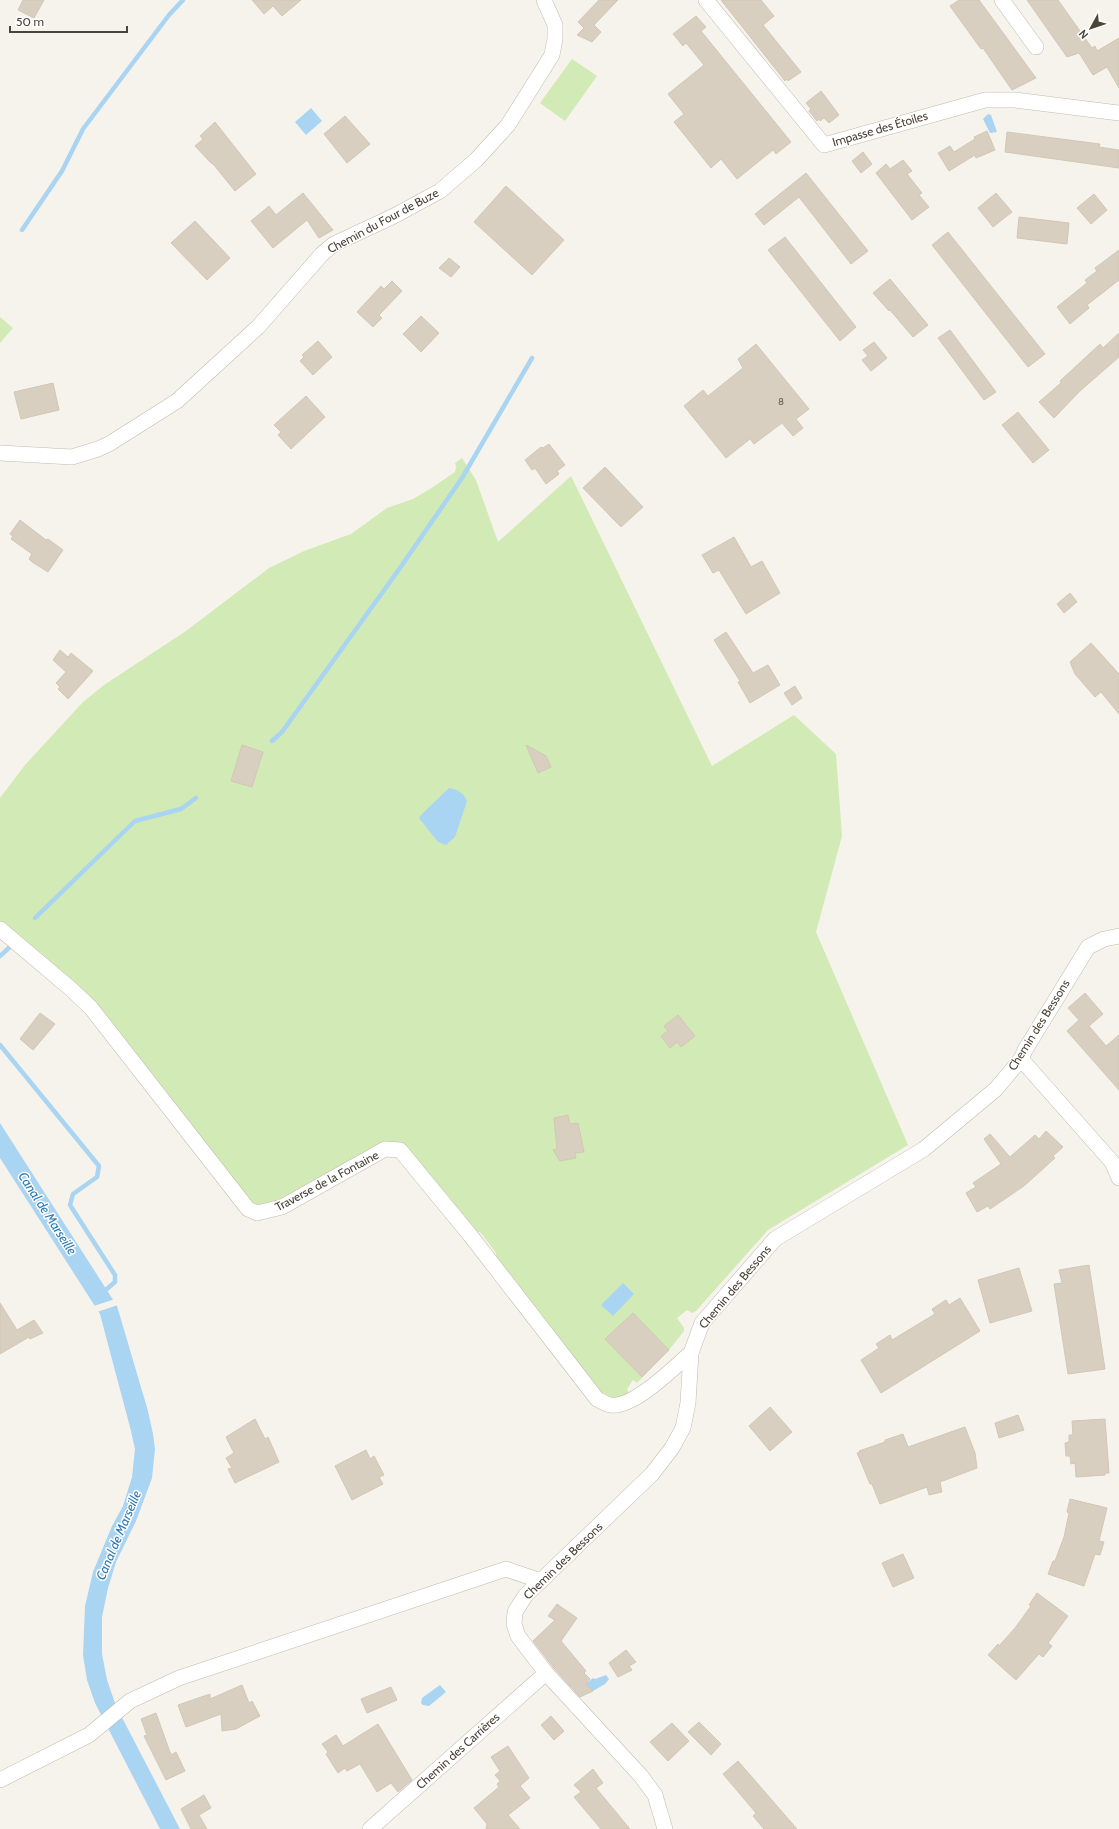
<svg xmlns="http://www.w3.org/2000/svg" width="1119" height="1829" font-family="Cabin,sans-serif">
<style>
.green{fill:#d2eab5}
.water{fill:#a9d4f2}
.pier{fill:#f6f3ec}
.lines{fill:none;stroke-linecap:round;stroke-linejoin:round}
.stream{stroke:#a9d4f2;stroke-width:4.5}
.building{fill:#d8cfc1;stroke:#d3c7b4}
.minor-casing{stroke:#c2bbae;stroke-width:16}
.minor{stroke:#fff;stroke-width:15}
.labels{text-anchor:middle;stroke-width:3;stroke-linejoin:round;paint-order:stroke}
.number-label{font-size:10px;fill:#6e675b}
.street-label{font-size:12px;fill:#4b4439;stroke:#fff}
.water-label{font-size:13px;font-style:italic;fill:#2e7ab2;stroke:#fff}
</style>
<rect width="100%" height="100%" fill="#f6f3ec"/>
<g class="green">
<path d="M572 59 597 76 565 121 540 103Z"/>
<path d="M0 317 13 328 0 343Z"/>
<path d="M462 458 476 480 498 542 571 476 712 766 794 715 836 754 842 836 816 932 908 1145 768 1230 696 1311 692 1313 687 1310 677 1318 684 1328V1331L669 1350 637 1383 633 1380 627 1389 629 1394 613 1400 599 1396 495 1261 496 1253 480 1232H470L398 1143 282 1202 268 1205H251L92 1005 0 926V798L25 765 83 702 104 685 186 631 269 568 304 551 351 534 387 508 413 499 430 489 455 472 456 467 455 463Z"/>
</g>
<g class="water">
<path d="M311 108 322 121 306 135 295 122Z"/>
<path d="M988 114 991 115 997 132 990 133 983 119Z"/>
<path d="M449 788C457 789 464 793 467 801L455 837 446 845 438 842 419 818 423 813Z"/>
<path d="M0 1123 117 1306 148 1411 153 1434 155 1449 152 1478 136 1521 116 1562 108 1588 102 1617V1654L107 1680 116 1706 180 1829H160L95 1703 87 1680 83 1655 85 1606 93 1572 112 1526 123 1506 132 1477 135 1449 131 1431 100 1314 0 1158Z"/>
<path d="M623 1283 634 1294 613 1316 601 1305Z"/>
<path d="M606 1675 609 1679 605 1684 593 1691 586 1684 593 1678 595 1679Z"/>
<path d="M440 1685 446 1692 429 1706 423 1705 421 1703 422 1698Z"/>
</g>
<path class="pier" d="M115 1299 118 1305 97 1312 94 1306Z"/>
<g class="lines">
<g class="stream">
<path d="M22 230 62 171 83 129 169 15 183 0"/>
<path d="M272 741 282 732 400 568 462 478 532 358"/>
<path d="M35 918 135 821 181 809 196 798"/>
<path d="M0 956 11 946"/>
<path d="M0 1045 99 1166 97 1177 73 1194 70 1205 115 1275V1282L102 1293"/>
</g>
</g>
<g class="building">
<path d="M23 0H44L34 18 18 10Z"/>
<path d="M252 0H301L282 16 273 6 264 14Z"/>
<path d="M599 0H618L594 25 601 32 592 42 577 35 584 28 578 22Z"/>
<path d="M721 0H761L774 16 763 25 801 72 788 81 787 79 785 81Z"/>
<path d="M959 0H979L1036 78 1012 90 983 48 981 49 950 6Z"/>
<path d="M1027 0H1058L1092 48 1095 46 1097 51 1119 38V88L1107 67 1093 75 1079 53 1067 57Z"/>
<path d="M696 16 706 27 701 31 791 142 776 154 773 150 737 179 721 159 711 168 674 122 684 114 668 94 704 65 686 43 683 46 673 34Z"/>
<path d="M821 91 839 115 829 123 824 118 820 121 819 119 817 121 809 111 811 109 806 103Z"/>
<path d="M345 116 370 144 347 163 324 134Z"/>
<path d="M215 122 256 174 235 191 213 164 211 163 195 146 203 139 200 136Z"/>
<path d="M987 131 995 150 976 158 975 155 949 171 938 153 950 146 954 152 975 139 974 137Z"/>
<path d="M1007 132 1100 144 1099 147 1119 150V168L1005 152Z"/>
<path d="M863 152 872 164 861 173 852 161Z"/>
<path d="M903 160 912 171 907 174 922 193 919 195 929 207 912 220 876 173 886 164 890 169Z"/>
<path d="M806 173 868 251 851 264 799 197 764 225 755 214Z"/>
<path d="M506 186 564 240 532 275 474 222Z"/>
<path d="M303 193 333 230 319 238 307 220 273 248 251 221 269 206 276 215Z"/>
<path d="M996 193 1012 212 993 227 978 208Z"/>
<path d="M1094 194 1107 210 1091 224 1077 208Z"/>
<path d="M1019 217 1069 223 1067 244 1017 238Z"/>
<path d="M195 221 230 258 207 280 171 243Z"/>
<path d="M948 232 1045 354 1028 367 932 245Z"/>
<path d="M785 237 856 327 840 341 768 250Z"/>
<path d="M1119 250V280L1087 305 1089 308 1070 324 1057 307 1087 283 1085 280 1097 271 1095 268Z"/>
<path d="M449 258 460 267 451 277 439 268Z"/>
<path d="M890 279 928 325 913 337 890 310 889 311 873 293Z"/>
<path d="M392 281 402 291 379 315 382 318 373 327 357 312 381 286 384 289Z"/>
<path d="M421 316 439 333 421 352 403 334Z"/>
<path d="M950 330 996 392 984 400 938 338Z"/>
<path d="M1119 333V357L1080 391 1054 418 1039 402 1061 383 1060 381 1100 344 1103 348Z"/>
<path d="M318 341 332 357 313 375 300 361 304 357 302 355Z"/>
<path d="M874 342 887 358 871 371 862 360 868 356 863 350Z"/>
<path d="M756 344 809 409 796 419 803 428 793 436 782 423 754 444 750 439 726 458 684 406 703 390 708 396 743 368 738 359Z"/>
<path d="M53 383 59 410 21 419 14 392Z"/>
<path d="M306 396 325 417 291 449 278 435 281 432 274 425Z"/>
<path d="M1018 412 1049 450 1033 463 1002 425Z"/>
<path d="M549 444 565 465 557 471 559 474 546 484 535 468 532 470 525 460 541 447 543 448Z"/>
<path d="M605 467 643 507 621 527 583 488Z"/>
<path d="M20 520 46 540 48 539 63 550 48 572 32 562 29 559 32 554 11 539 13 536 10 534Z"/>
<path d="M734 537 751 567 762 561 780 593 746 614 719 570 713 573 702 555Z"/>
<path d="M1070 593 1077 602 1064 613 1057 604Z"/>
<path d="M726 632 753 673 768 665 780 685 750 703 738 682 740 681 714 640Z"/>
<path d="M1091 643 1119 674V714L1101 692 1095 697 1075 674 1070 662Z"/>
<path d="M60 650 68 657 71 653 93 671 68 699 58 689 60 687 56 683 66 672 53 660Z"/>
<path d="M795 686 802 698 792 705 784 693Z"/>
<path d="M242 745 263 752 252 787 231 781Z"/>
<path d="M526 745 546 756 551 767 538 773Z"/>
<path d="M1085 993 1103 1014 1089 1026 1106 1046 1119 1035V1090L1067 1031 1079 1020 1068 1008Z"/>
<path d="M40 1013 55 1024 33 1050 20 1039Z"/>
<path d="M678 1015 695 1036 681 1047 677 1042 670 1048 661 1036 668 1031 664 1026Z"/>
<path d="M568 1115 570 1124 578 1123 584 1152 575 1153 576 1158 560 1161 553 1150 557 1149 554 1118Z"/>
<path d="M1046 1131 1063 1147 1053 1156 1055 1158 1024 1186 990 1209 988 1206 977 1212 966 1193 976 1187 973 1183 1001 1164 984 1139 990 1134 1010 1157 1035 1135 1039 1139Z"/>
<path d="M1089 1265 1105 1369 1068 1374 1054 1284 1062 1283 1059 1270Z"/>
<path d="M1019 1268 1032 1311 990 1323 978 1280Z"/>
<path d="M960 1298 980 1331 881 1393 861 1360 879 1348 876 1344 890 1335 892 1340 935 1314 932 1309 946 1300 949 1305Z"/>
<path d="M0 1303 17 1330 34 1320 43 1333 30 1339 29 1337 0 1354Z"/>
<path d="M633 1313 669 1350 642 1377 605 1339Z"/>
<path d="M770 1407 792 1432 770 1451 749 1426Z"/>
<path d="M1018 1415 1024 1430 999 1438 995 1423Z"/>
<path d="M255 1419 265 1439 268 1437 279 1462 235 1483 228 1469 232 1468 226 1458 234 1453 226 1437Z"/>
<path d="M1105 1419 1109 1473H1105V1475L1076 1477 1075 1463 1071 1464 1070 1456H1066L1065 1443 1069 1442V1435H1073L1072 1421Z"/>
<path d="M965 1427 975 1453 977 1468 940 1482 942 1492 929 1495 927 1487 880 1504 872 1484H870L861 1462 857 1453 860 1452 859 1451 885 1442V1440L903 1434 908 1447Z"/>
<path d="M366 1450 370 1459 374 1456 384 1475 379 1477 383 1484 352 1500 335 1466Z"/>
<path d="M1070 1499 1107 1508 1099 1541 1104 1542 1100 1555 1095 1554 1084 1586 1048 1574 1053 1561H1055L1064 1537 1069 1513 1067 1512Z"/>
<path d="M903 1554 914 1578 893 1587 882 1563Z"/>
<path d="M1037 1593 1068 1616 1048 1643 1052 1646 1043 1657 1039 1654 1016 1680 988 1655 998 1644 999 1646 1015 1628 1031 1606 1029 1605Z"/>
<path d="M557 1604 577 1618 561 1641 586 1671 584 1673 590 1679 586 1684 593 1691 580 1697 553 1667 533 1641 555 1620 548 1616Z"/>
<path d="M626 1650 636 1662 629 1666 632 1670 618 1677 609 1663Z"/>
<path d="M242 1685 249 1703 252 1701 260 1716 236 1729 222 1731 221 1714 186 1727 178 1705 210 1694V1699Z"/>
<path d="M391 1687 397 1700 367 1713 361 1699Z"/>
<path d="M156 1713 171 1755 176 1752 185 1771 166 1780 144 1736 147 1735 141 1719Z"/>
<path d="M551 1716 564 1731 554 1740 541 1725Z"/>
<path d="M699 1722 721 1744 711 1755 688 1732Z"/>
<path d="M672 1723 689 1741 668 1761 650 1742Z"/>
<path d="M378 1724 412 1780 398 1792 391 1783 377 1792 360 1764 347 1771 345 1768 338 1773 326 1754 328 1752 322 1744 336 1735 343 1746Z"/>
<path d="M508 1746 529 1778 520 1786 530 1798 508 1815 520 1829H486L487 1824 474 1808 499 1787 497 1784 500 1781 495 1775 500 1771 491 1757Z"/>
<path d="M738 1761 797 1829H764L753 1816 756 1813 723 1774Z"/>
<path d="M593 1769 603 1783 596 1788 630 1829H601L574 1797 581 1792 574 1785Z"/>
<path d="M204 1795 211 1808 199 1815 207 1829H191L181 1809Z"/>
</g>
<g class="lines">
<defs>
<g id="minor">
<path d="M706 0 824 145 985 100H1015L1119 113"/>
<path d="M1002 0 1036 47"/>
<path d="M0 453 72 457 98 449 109 444 177 401 258 327 322 254 334 244 394 216 440 191 476 160 508 125 552 55 555 39V25L544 0"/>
<path d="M0 929 71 989 91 1008 248 1209 257 1213 282 1207 385 1149 400 1150 470 1235 597 1399C601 1401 607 1405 611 1405 634 1408 673 1368 691 1353"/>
<path d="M1021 1059 1112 1162 1119 1178"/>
<path d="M0 1780 89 1735 130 1701 179 1678 506 1569 541 1581"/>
<path d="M370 1829 546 1673"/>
<path d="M665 1829 655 1795 641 1776 546 1673 518 1636 514 1624 515 1612 525 1596 652 1474 672 1448 683 1428 688 1403 691 1353 702 1323 775 1239 924 1149 996 1089 1021 1059 1025 1050 1088 947 1104 939 1119 936"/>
</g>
</defs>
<use href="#minor" class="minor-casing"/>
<use href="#minor" class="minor"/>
</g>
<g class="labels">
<g class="number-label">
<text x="781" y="405">8</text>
</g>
<g class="street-label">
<text transform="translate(880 129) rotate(-16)" y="4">Impasse des Étoiles</text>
<text transform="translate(383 221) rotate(-28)" y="4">Chemin du Four de Buze</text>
<text transform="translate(1039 1025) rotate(-58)" y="4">Chemin des Bessons</text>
<text transform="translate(327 1181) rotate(-28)" y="4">Traverse de la Fontaine</text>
<text transform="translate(735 1287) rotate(-50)" y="4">Chemin des Bessons</text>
<text transform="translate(563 1561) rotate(-44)" y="4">Chemin des Bessons</text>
<text transform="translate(458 1751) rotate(-42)" y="4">Chemin des Carrières</text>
</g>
<g class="water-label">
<text transform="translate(48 1213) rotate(57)" y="5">Canal de Marseille</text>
<text transform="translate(118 1535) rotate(-67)" y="5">Canal de Marseille</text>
</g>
</g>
<g transform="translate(1091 28) rotate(230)" stroke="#ffffff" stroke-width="3" paint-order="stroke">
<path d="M0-3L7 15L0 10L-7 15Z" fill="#4b4439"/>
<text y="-6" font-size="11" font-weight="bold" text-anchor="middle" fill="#4b4439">N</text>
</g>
<path d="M10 26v6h117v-6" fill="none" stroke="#4b4439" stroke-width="2"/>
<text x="16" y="26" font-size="12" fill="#4b4439" stroke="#ffffff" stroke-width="3" paint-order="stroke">50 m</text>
</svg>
